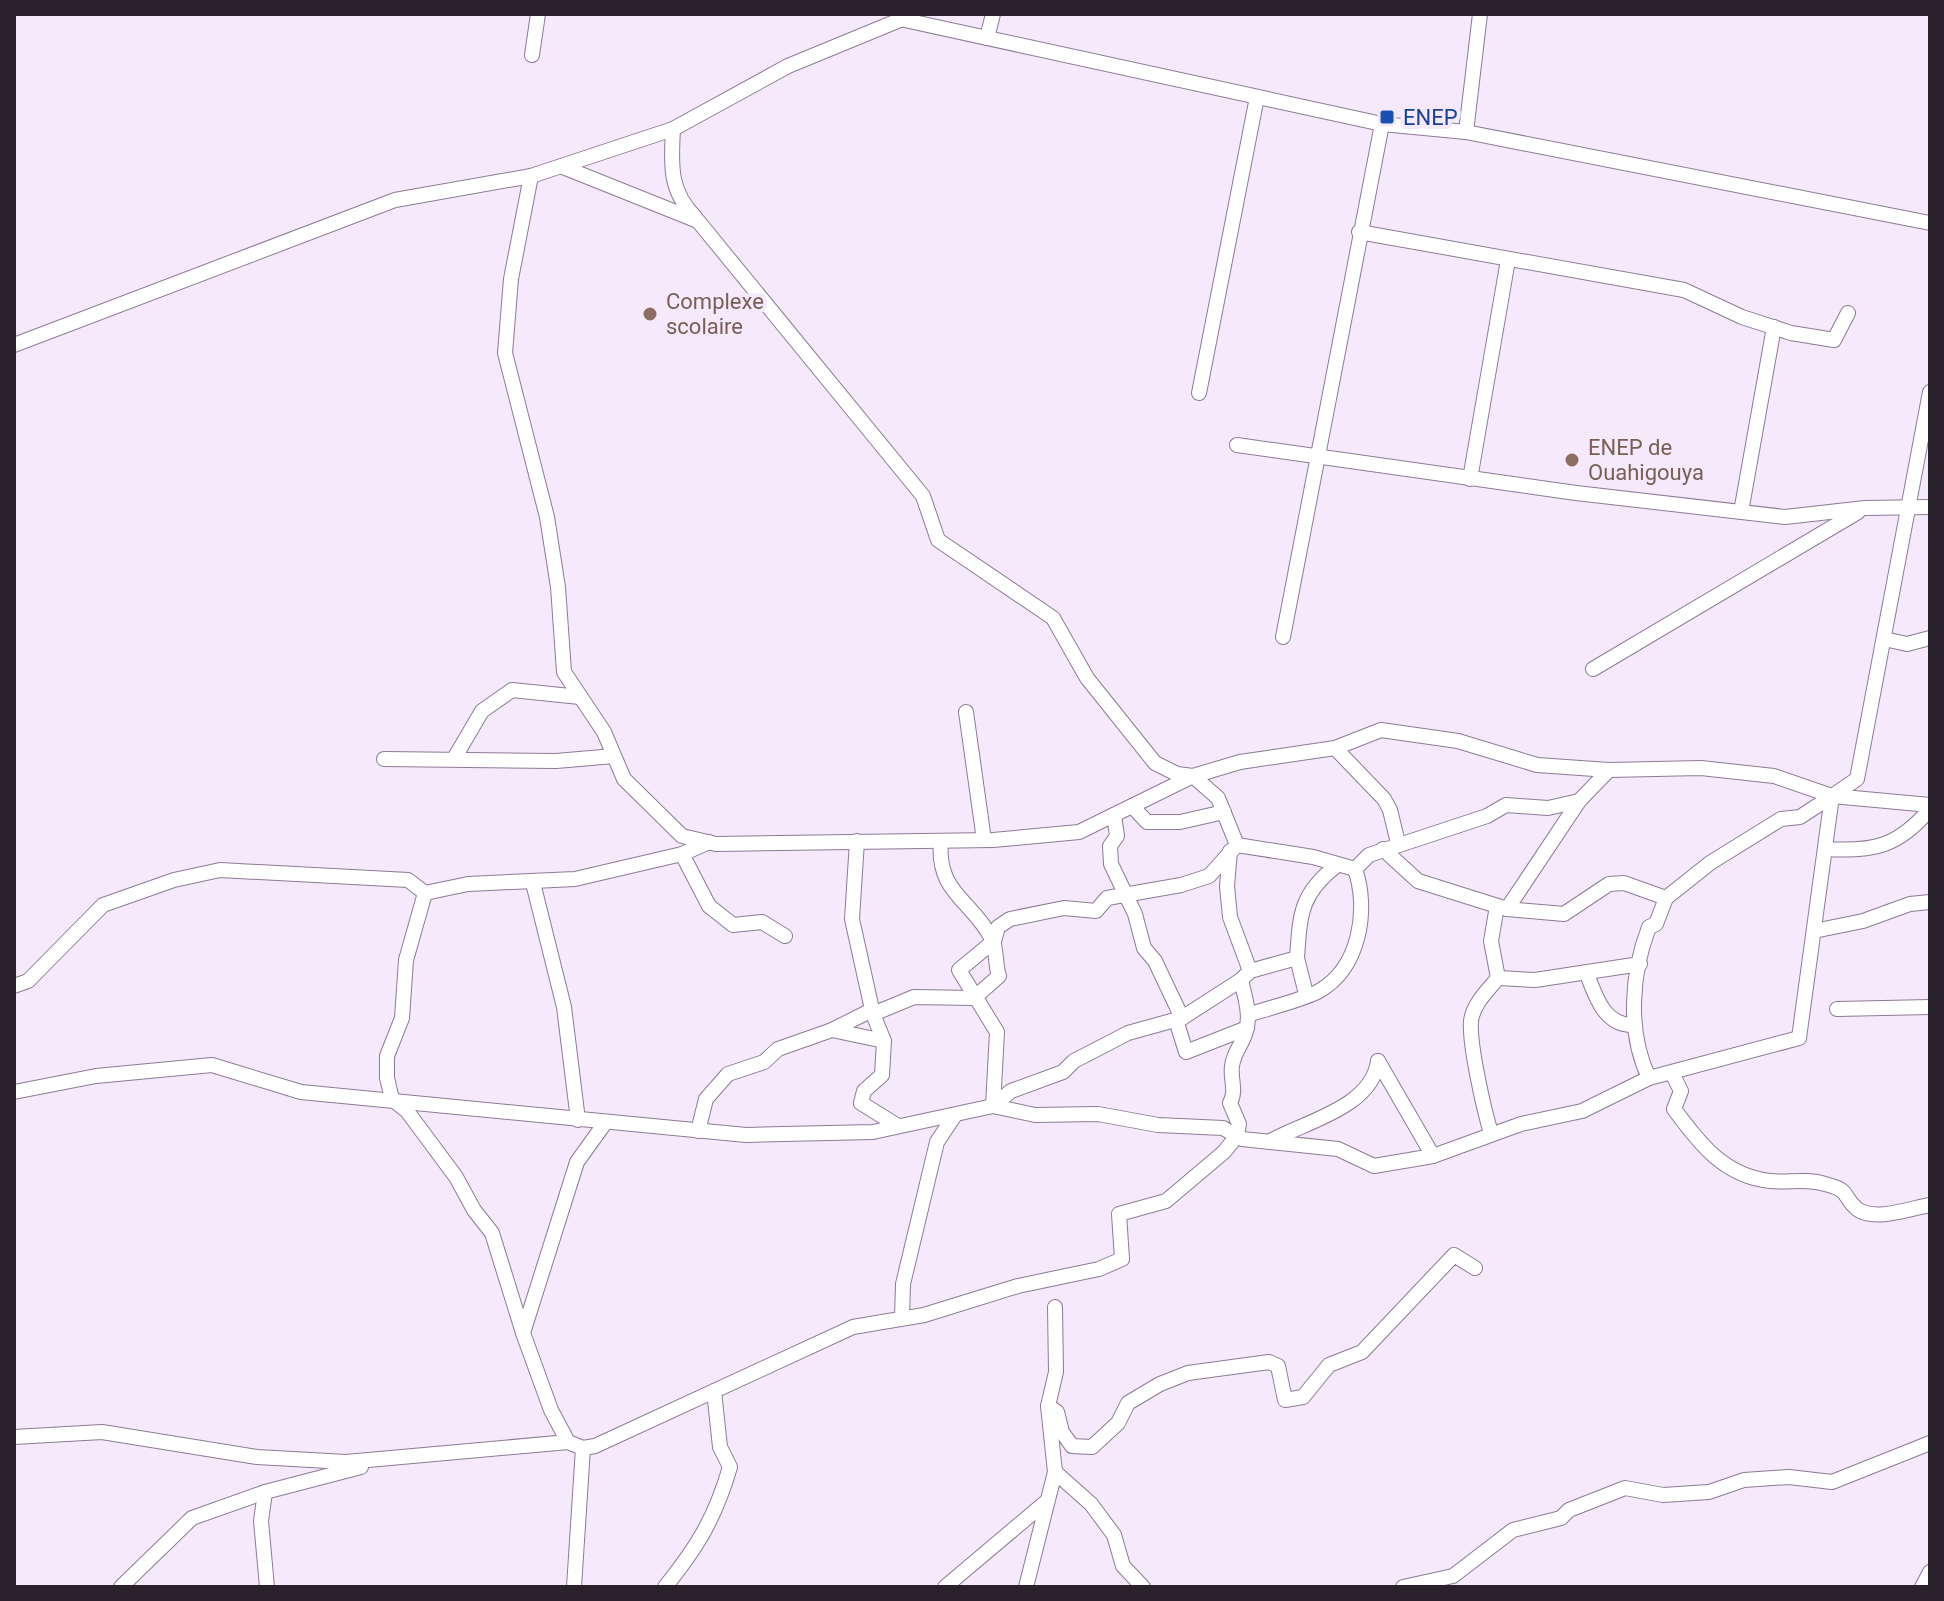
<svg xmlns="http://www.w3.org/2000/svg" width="1944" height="1601" font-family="Roboto,sans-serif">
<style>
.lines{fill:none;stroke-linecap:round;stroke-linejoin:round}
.minor-casing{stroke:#8e7a95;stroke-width:16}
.minor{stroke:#fff;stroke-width:14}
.transit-dot{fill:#1a4fb4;stroke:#f6e9fc;stroke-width:3}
.education-dot{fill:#8d6e63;stroke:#f6e9fc;stroke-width:3}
.labels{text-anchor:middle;stroke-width:8;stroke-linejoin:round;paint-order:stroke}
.transit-label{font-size:22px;fill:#164399;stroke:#f6e9fc;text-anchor:start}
.education-label{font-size:22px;fill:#785e54;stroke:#f6e9fc;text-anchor:start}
</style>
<rect width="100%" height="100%" fill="#f6e9fc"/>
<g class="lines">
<defs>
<g id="minor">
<path d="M900 19 1382 124 1466 132 1930 223"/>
<path d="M987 38 993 14"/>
<path d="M532 55 538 14"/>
<path d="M673 129C671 164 669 191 695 217"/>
<path d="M1466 132 1480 14"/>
<path d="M563 167 698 221 923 496 938 540 1053 618 1087 678 1155 763 1177 774 1193 776 1218 798 1237 845 1313 857 1355 869"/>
<path d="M531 176 511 279 505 353 547 517 558 587 564 672 604 732 624 779 682 836 716 844 993 840 1079 832 1193 776 1240 762 1335 748 1381 730 1458 741 1537 765 1609 770 1701 768 1774 776 1832 796 1930 805"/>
<path d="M1359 232 1684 290 1742 317 1791 333 1834 340 1848 313"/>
<path d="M14 345 395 200 531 176 673 129 788 66 907 17"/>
<path d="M1199 393 1257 97"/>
<path d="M1237 445 1576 493 1785 517 1865 508 1930 507"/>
<path d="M1470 479 1508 260"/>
<path d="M1741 512 1774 327"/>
<path d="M1283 637 1382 124"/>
<path d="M1884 639 1907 644 1930 638"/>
<path d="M1593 669 1858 512"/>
<path d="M966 712 984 840"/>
<path d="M1335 748 1384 799 1390 810 1398 843"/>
<path d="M455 757 482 711 512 690 580 697"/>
<path d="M384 759 556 761 614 756"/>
<path d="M1132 806 1147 822H1180L1224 812"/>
<path d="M1114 815 1117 836 1110 846 1111 864 1135 914 1144 948 1155 961 1182 1018"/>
<path d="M857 841 852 919 873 1014 884 1041 882 1075 864 1091 861 1103 898 1126"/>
<path d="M1237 845 1209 876 1181 885 1107 898 1096 911 1064 908 1010 919 998 927 994 941 959 970 997 1032 993 1106 1011 1091 1063 1072 1074 1061 1128 1033 1182 1018 1241 980 1250 971 1297 958C1300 915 1300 894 1336 866"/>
<path d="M1383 849 1418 881 1507 909 1579 801 1609 770"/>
<path d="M1825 849C1873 852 1898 847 1930 809"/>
<path d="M1230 851 1227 886 1230 917 1250 971"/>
<path d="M682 854 709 906 733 925 762 922 785 936"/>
<path d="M1355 869 1369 855 1487 816 1506 805 1548 808 1579 801"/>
<path d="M533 883 564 1007 578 1120"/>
<path d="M1507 909 1564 914 1609 884 1624 883 1666 898"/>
<path d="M1814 931 1863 921 1910 904 1930 902"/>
<path d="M1297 958 1306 994"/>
<path d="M1587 974C1596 998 1605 1026 1634 1025"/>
<path d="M1498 978 1535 980 1640 964"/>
<path d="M14 986 28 981 103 905 174 880 220 870 408 880 425 893"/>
<path d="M1837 1009 1930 1007"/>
<path d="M873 1014 914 997 974 998 999 976C995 965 997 949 992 939 972 900 936 893 941 841"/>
<path d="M1248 1015C1268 1008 1303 1000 1319 991 1360 968 1369 909 1355 869"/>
<path d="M1176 1020 1186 1052 1247 1028"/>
<path d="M832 1030 884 1041"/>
<path d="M1378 1061 1433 1156"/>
<path d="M1672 1073 1681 1091 1674 1109C1699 1143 1724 1176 1770 1181 1789 1183 1806 1178 1825 1184 1852 1191 1841 1195 1857 1209 1875 1222 1911 1208 1930 1205"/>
<path d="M1649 1078C1627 1032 1631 974 1649 927L1656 924 1666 898 1710 863 1781 819 1800 817 1832 796"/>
<path d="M14 1092 96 1076 212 1065 301 1092 746 1135 873 1132 993 1106 1035 1115 1098 1114 1158 1125 1223 1128 1242 1139 1338 1149 1374 1166 1433 1156 1521 1124 1582 1111 1649 1078 1799 1038 1832 796 1857 779 1930 392"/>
<path d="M698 1131 706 1099 728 1074 764 1062 778 1049 832 1030 872 1010"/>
<path d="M1491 1133C1484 1110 1469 1044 1471 1021 1473 1004 1488 990 1498 978L1491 941 1497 906"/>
<path d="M1269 1142C1303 1122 1372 1108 1378 1061"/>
<path d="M902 1318 903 1284 937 1142 955 1115"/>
<path d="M523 1333 492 1233 474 1210 456 1177 407 1111 392 1099 387 1078V1056L402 1018 406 960 425 893 468 884 575 879 682 854 709 842"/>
<path d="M1048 1406 1057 1412 1062 1432 1072 1446 1092 1447 1118 1423 1128 1403 1160 1384 1188 1373 1269 1362 1278 1366 1285 1400 1303 1397 1329 1365 1362 1352 1454 1255 1475 1268"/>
<path d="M14 1437 102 1432 257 1457 346 1462 568 1442 583 1448 595 1446 853 1327 924 1315 1018 1286 1099 1269 1122 1259 1119 1214 1166 1201 1224 1152 1237 1136 1239 1124 1230 1103C1237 1090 1230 1079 1232 1066 1234 1051 1243 1044 1246 1031 1251 1015 1245 997 1241 980"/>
<path d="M568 1442 551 1410 523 1333 577 1162 605 1123"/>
<path d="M1055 1472 1048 1406 1056 1372 1055 1307"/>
<path d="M265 1492 261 1521 267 1587"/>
<path d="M121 1587 192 1518 265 1492 361 1467"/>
<path d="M574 1587 583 1448"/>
<path d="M665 1587C698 1546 715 1518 730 1467L720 1447 714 1391"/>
<path d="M945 1587 1047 1501"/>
<path d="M1026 1587 1055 1472 1091 1504 1114 1535 1123 1566 1143 1587"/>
<path d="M1403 1587 1453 1576 1513 1530 1561 1518 1569 1510 1625 1488 1663 1495 1709 1492 1744 1480 1789 1477 1832 1482 1930 1443"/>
<path d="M1922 1587 1930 1572"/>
</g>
</defs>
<use href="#minor" class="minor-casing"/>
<use href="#minor" class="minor"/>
</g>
<rect class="transit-dot" x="1379" y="109" width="16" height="16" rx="4"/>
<g class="education-dot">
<circle cx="650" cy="314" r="8"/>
<circle cx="1572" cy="460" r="8"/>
</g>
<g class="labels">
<g class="transit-label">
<text x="1403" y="125">ENEP</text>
</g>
<g class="education-label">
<text x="666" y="309">Complexe<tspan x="666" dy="25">scolaire</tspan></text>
<text x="1588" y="455">ENEP de<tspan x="1588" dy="25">Ouahigouya</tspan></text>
</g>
</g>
<rect width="1944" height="1601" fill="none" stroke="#29212c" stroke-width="32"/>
</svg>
